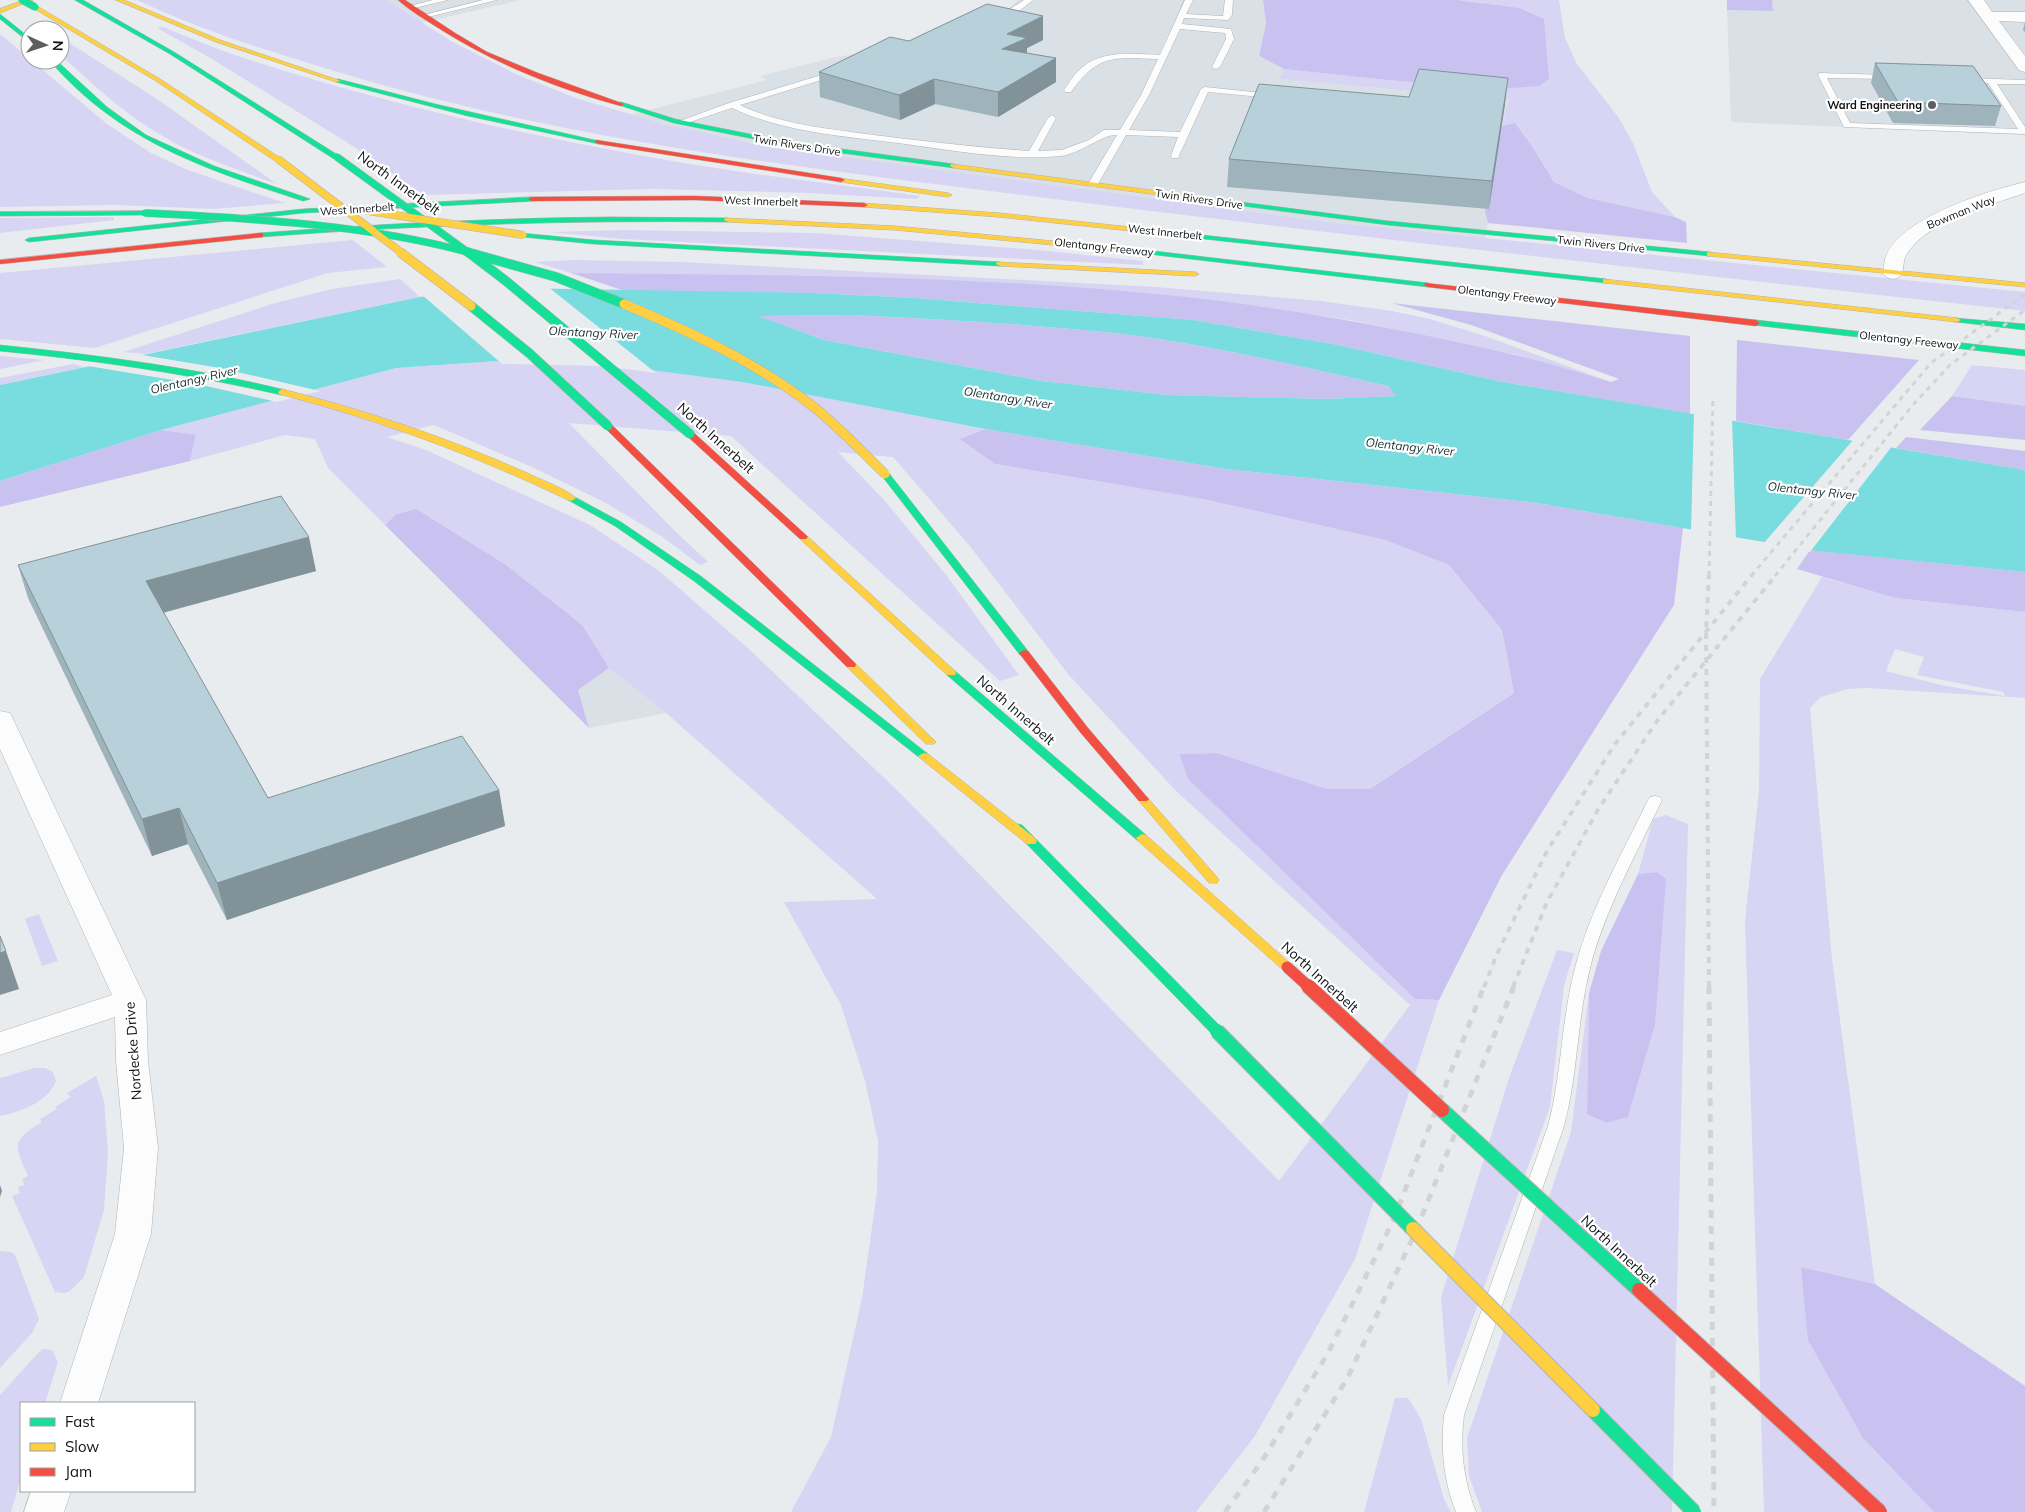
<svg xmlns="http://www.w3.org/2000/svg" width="2025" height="1512" font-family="Mulish,sans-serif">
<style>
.built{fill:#d9e0e6}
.green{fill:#d8d5f4;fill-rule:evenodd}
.forest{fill:#c9c2f0}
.water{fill:#79dcdf;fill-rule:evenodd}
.pier{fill:#e9ecee}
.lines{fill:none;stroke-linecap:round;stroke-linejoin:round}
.lane-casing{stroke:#b1b3b4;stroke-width:1}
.street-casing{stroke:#b1b3b4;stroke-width:1}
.fast-casing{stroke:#b1b3b4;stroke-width:1}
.slow-casing{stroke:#b1b3b4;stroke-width:1}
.jam-casing{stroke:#b1b3b4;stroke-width:1}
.lane{fill:#fcfcfc;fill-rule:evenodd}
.street{fill:#fcfcfc;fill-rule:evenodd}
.fast{fill:#16e098;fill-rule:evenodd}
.slow{fill:#ffcf43;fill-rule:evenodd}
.jam{fill:#f24e42;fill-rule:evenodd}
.rail-far2{stroke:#d3d3d4;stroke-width:3;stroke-dasharray:5 5;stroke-linecap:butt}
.rail-far1{stroke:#d3d3d4;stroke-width:4;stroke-dasharray:6 6;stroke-linecap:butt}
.rail{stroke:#d3d3d4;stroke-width:5;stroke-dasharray:8 8;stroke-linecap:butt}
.fast-bridge-far2-casing{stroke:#b1b3b4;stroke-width:8;stroke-linecap:butt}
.fast-bridge-far1-casing{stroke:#b1b3b4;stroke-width:10;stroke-linecap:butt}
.fast-bridge-casing{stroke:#b1b3b4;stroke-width:16;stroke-linecap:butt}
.slow-bridge-far2-casing{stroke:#b1b3b4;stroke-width:8;stroke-linecap:butt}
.slow-bridge-far1-casing{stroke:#b1b3b4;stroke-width:10;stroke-linecap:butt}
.slow-bridge-casing{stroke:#b1b3b4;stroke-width:16;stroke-linecap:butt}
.jam-bridge-far1-casing{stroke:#b1b3b4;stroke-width:12;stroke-linecap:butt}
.jam-bridge-casing{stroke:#b1b3b4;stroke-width:16;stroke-linecap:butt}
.fast-bridge-far2{stroke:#16e098;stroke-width:7}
.fast-bridge-far1{stroke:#16e098;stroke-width:9}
.fast-bridge{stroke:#16e098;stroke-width:14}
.slow-bridge-far2{stroke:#ffcf43;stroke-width:7}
.slow-bridge-far1{stroke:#ffcf43;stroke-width:9}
.slow-bridge{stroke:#ffcf43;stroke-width:14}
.jam-bridge-far1{stroke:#f24e42;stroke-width:11}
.jam-bridge{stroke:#f24e42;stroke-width:14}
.wall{fill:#9eb3bb}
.shaded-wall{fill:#819298}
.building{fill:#b8d0d9;stroke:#819298}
.poi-dot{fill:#5c5e60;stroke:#fff;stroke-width:2}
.labels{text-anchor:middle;stroke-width:4.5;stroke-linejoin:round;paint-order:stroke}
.far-poi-label{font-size:11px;font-weight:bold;fill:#101213;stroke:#fff;text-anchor:end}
.far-street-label{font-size:11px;fill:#101213;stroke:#fff}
.far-water-label{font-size:12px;font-style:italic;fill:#193031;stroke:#fff}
.street-label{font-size:14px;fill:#101213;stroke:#fff}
</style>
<rect width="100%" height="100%" fill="#e9ecee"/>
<g class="built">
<path d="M387 0H521L421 23Z"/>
<path d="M1018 0H1263L1266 23 1259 56 1284 69 1281 79 1509 100 1485 212 1488 223 1485 239 1336 223 849 159 716 137 629 115 767 80 760 76 836 57 882 50 979 22 1010 8Z"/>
<path d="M1772 0H2025V135L1731 122 1727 10 1773 11Z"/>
<path d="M609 668 666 713 589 728 578 690Z"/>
</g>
<g class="green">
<path d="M137 0H387L451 41 518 75 576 98 664 124 769 147 1336 223 2025 292V311C1696 275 1367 238 1038 197 796 167 552 139 318 66 256 47 196 28 137 0Z"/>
<path d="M1457 0H1559L1565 38 1577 64 1619 118 1633 143 1652 192 1675 217 1588 198 1554 182 1532 146 1515 123 1502 126 1509 100 1280 79 1284 69 1387 80 1496 89 1484 3Z"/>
<path d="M163 27C191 38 218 50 247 59 389 105 536 138 684 163 762 176 841 185 920 196L917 199 808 193 652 189 424 195 348 143 212 59 157 28Z"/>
<path d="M0 34 107 124 151 153 188 170 285 203 214 209 115 205 0 207Z"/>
<path d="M60 37 154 97 277 184C237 169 196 157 161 135 123 113 91 83 60 54Z"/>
<path d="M114 217V220L0 233V218Z"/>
<path d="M623 230 815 233 1038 250 1143 261V265L622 239 550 232Z"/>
<path d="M353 240 387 267 328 273 95 348 0 339V273Z"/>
<path d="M576 260 683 262 1157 287 1321 301 1392 311 1430 319 1488 337 1611 382 1517 355 1355 321 1259 306 1146 293 977 282 571 273 535 262Z"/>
<path d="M400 279 420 297 145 354 123 352 275 303 332 289Z"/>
<path d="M0 356H1L44 360 0 369Z"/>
<path d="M497 361 604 364 742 382 985 429 961 439 995 464 1203 499 1385 540 1449 565 1502 630 1514 693 1370 789H1327L1217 753 1179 754 1188 779 1415 999 1439 1000 1355 1259 1255 1436 1196 1512H791L831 1437 862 1298 877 1192 878 1141 865 1081 841 1005 784 902 877 899 666 713 609 668 581 625 506 565 395 515 385 525 328 468 315 439 285 435 190 461 196 436 161 430 396 368ZM569 423 731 436 1000 681 1019 675 947 576 885 501 838 452 893 457 969 545 1068 674 1176 791 1410 1005 1279 1181 901 794 750 650 658 570 590 525 426 450 387 437 433 425 455 434 534 468 604 502 661 536 700 565 708 562 675 531Z"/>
<path d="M73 364 85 367 0 385V378Z"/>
<path d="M1972 365 2025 370V406L1952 396Z"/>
<path d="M1822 577 1895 598 2025 612V698L1866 688 1848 689 1821 697 1810 708 1832 959 1875 1284 1801 1267 1934 1512H1764L1745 921 1759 790 1760 679ZM1895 649 1924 657 1917 675 2003 692 2005 696 1941 685 1886 671Z"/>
<path d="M1666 815 1688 824 1672 1512H1482L1469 1476 1467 1438 1571 1132 1589 993 1587 1113 1607 1123 1628 1117 1655 1025 1657 872 1638 874 1653 819Z"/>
<path d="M39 914 58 961 42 966 25 919Z"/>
<path d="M1557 950 1574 953 1564 986 1550 1107 1448 1386 1441 1297 1510 1075Z"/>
<path d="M34 1068H45L53 1072 56 1081C48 1102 20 1112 0 1116V1078Z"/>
<path d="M96 1076 104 1101 108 1152 104 1210 84 1277 70 1291 65 1293 55 1292 12 1196 20 1193 18 1187 24 1185 22 1179 28 1176C14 1145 11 1141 42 1122L40 1119 57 1109 55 1107 71 1097 67 1093Z"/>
<path d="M0 1251 11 1252 15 1255 39 1319 32 1333 0 1368Z"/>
<path d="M43 1349 52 1350 58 1362 45 1403H21V1478L11 1512H0V1395L39 1352Z"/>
<path d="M1395 1398H1408L1421 1419 1444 1499 1451 1512H1364Z"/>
</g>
<g class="forest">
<path d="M1263 0H1457L1519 8 1544 19 1549 79 1539 86 1496 89 1387 80 1284 69 1259 56 1266 23Z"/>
<path d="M1727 0H1772L1773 11 1727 10Z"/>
<path d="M1515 123 1532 146 1554 182 1588 198 1675 217 1686 222 1687 243 1488 223 1485 212 1502 126Z"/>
<path d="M571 273C763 275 955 275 1146 293 1270 304 1394 327 1515 355 1547 362 1579 373 1611 382L1619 379 1471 325 1391 303 1690 336V414L1503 382 1333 344 1193 320 915 298 815 293 625 291Z"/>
<path d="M850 315C939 319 1027 324 1115 333 1207 344 1298 366 1388 386L1398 396 1325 399 1167 395 1042 381 824 340 756 316Z"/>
<path d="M1737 340 1919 360 1848 440 1736 421Z"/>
<path d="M1952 396 2025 406V440L1920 430Z"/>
<path d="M985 429 1226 469 1537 503 1683 528 1674 605 1502 875 1439 1000 1415 999 1188 779 1179 754 1217 753 1327 789H1370L1514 693 1502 630 1449 565 1385 540 1203 499 995 464 960 439Z"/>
<path d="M161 430 196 435 190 461 0 507V481Z"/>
<path d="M1906 437 2025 451V470L1896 448Z"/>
<path d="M416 509 506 565 582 625 609 668 578 690 589 728 385 525 395 515Z"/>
<path d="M1810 550 2025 572V612L1895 598 1797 569Z"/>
<path d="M1657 872 1666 879 1655 1025 1628 1117 1607 1123 1587 1114 1589 993 1601 951 1638 874Z"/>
<path d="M1801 1267 1875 1284 2025 1386V1512H1934L1863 1438 1808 1340Z"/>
</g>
<path class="water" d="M513 288 815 293 915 298 1193 320 1333 344 1503 382 2025 470V572L1817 551 1537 503 1226 469 985 429 742 382 604 364 497 361 396 368 161 430 0 481V385L420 297ZM850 315C939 319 1027 324 1115 333 1207 344 1298 366 1388 386L1397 396 1325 399 1167 395 1042 381 824 340 758 316Z"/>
<g class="pier">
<path d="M512 285 547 286 656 373 603 366 502 364 421 294Z"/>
<path d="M136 354 220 368 320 391 277 402 197 384 82 365Z"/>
<path d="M1694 412 1732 418 1736 540 1691 532Z"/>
<path d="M1854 439 1893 445 1810 552 1763 544Z"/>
</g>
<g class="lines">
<defs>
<g id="lane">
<path d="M433 0H448L410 9 406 7Z"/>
<path d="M483 0H497L424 18 420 16Z"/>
<path d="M1024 0H1033L1013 16 1000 20 996 18Z"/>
<path d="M1185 0H1193L1186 14 1223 16 1225 0H1233L1232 15 1228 20 1184 18 1182 24 1231 29 1234 39 1220 67 1216 69 1212 67 1226 39 1225 33 1180 29 1149 95 1129 130 1180 132 1201 89 1205 87 1273 94 1277 96 1273 98 1208 92 1178 158H1172L1171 156 1178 137 1126 135 1098 184 1093 187 1088 184 1117 135C1102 134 1080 154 1061 156 1009 161 950 150 898 143 842 136 783 132 732 108L684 124 677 122 729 103 838 70 842 72 841 74 740 105C779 124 823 128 866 134 920 141 974 147 1029 151L1048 118 1052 115 1056 118 1038 151 1062 150 1089 140 1104 130H1120L1141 95 1158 59C1113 58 1099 53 1071 92H1065L1064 90C1070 82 1075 72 1084 66 1104 50 1136 54 1160 55Z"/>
<path d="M1819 73 1889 75 1893 77 1889 79 1827 78 1850 123 2018 129 1988 83 1966 82 1962 80 1966 78 2025 80V84H1997L2025 127V134L1844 127 1818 75Z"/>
<path d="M1655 796 1660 797 1662 800C1636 855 1605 909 1590 968 1577 1020 1578 1074 1564 1126L1464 1415C1460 1450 1463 1479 1476 1512H1456C1443 1479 1441 1450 1444 1415L1548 1126C1562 1074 1561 1020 1575 968 1590 909 1622 854 1648 800L1650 797Z"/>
</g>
<g id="street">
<path d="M1968 0H1984L1992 12H2025V22L1999 21 2025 56V72L2019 70Z"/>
<path d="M2025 182V193C1986 207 1934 217 1908 252 1902 259 1905 269 1900 277L1893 279 1886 277 1883 273C1884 267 1884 260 1887 254 1904 217 1987 191 2025 182Z"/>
<path d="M0 711 10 713 13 719 146 1000 148 1061 158 1148 151 1234 98 1403H60L115 1234 124 1148 116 1061 115 1017 0 1055V1032L112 995 0 749Z"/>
<path d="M31 1491H71L64 1512H24Z"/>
</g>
<g id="fast">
<path d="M75 0H83L174 52 341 157 334 159 170 54Z"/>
<path d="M0 14 30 38V43L0 19Z"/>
<path d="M49 60H56L107 107 146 135 214 166 310 199 303 201C204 169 119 141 49 60Z"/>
<path d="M338 79 435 104 603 142 599 144 468 116 336 82V80Z"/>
<path d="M621 102 675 119 789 142 954 164 958 166 954 168 789 146 674 123 619 105V103Z"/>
<path d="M532 197 536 199 535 201 303 213 29 242 25 240 29 238 303 209Z"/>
<path d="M1209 198 1388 221 1710 252 1714 254 1710 256 1388 225 1212 202 1208 200Z"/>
<path d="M144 211V215H141L0 216V212Z"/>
<path d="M611 217 728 218 732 220 728 222C572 220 416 225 260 237L256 235 260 233C377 224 494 218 611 217Z"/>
<path d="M1165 231 1606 279 1610 281 1606 283 1168 235H1165Z"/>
<path d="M520 233 594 240 1000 262 1004 264 1000 266 594 244 523 237 519 235Z"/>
<path d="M1145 250 1428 283 1432 285 1428 287 1148 254H1145Z"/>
<path d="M1954 318 2025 324V330L1957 322H1954Z"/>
<path d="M1756 320 2025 350V356L1753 325 1752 323Z"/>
<path d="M0 345C96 355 192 367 285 390L286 392 282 395C189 374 95 360 0 351Z"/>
<path d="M885 471 888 472 1028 651 1029 653 1028 655H1020L882 476V472Z"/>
<path d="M571 495 621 522 702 577 928 754 930 756 928 758H920L694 581 615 526 568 500 566 498Z"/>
<path d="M951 670 955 671 1146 835 1148 838 1146 841H1138L947 675 946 673Z"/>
<path d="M1018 824 1022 825 1222 1028 1224 1031 1222 1034H1212L1014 831 1012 828Z"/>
</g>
<g id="slow">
<path d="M24 0H33L0 13V9Z"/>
<path d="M116 0H124L220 40 341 81 336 82 216 42Z"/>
<path d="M33 6H37L160 79 282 159 275 161 156 81 33 8Z"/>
<path d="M951 164 1212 198 1216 200 1212 202 954 168 950 166Z"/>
<path d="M838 178 948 193 952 195 948 197 841 182H838Z"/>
<path d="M861 203 999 213 1168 231 1172 233 1168 235 999 217 864 207 860 205Z"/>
<path d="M725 218 895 226 1148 250 1152 252 1148 254 895 230 728 222 724 220Z"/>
<path d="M1707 252 2025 283V287L1710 256H1707Z"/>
<path d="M997 262 1195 272 1199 274 1195 276 1000 266 996 264Z"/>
<path d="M1603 279 1957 318 1961 320 1957 322 1606 283H1603Z"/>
<path d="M282 389C365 410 446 437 525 472 539 479 565 488 576 498L571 501 568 500C474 455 379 420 279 394L278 392Z"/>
<path d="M803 534 806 535 955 671 956 673 955 675H947L800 539 798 537 800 535Z"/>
<path d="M851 662 855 663 934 740 936 742 934 744H926L847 667 846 665Z"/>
<path d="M924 753 928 754 1035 838 1037 841 1035 844H1027L920 758 918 756Z"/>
<path d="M1143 796 1147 797 1217 877 1219 880 1217 883H1209L1139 801 1137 799Z"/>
<path d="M1142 834 1146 835 1291 964 1293 967 1291 970H1283L1138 841 1136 838Z"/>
</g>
<g id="jam">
<path d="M398 0H405L455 33 487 52 538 73 624 104 621 106C555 88 490 62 432 24 421 17 408 9 398 0Z"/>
<path d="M596 140 841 178 845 180 841 182 599 144 595 142Z"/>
<path d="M695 196 864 203 868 205 864 207 695 200 532 201 528 199 532 197Z"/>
<path d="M260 233H263V237L0 264V260Z"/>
<path d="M1425 283 1756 320 1760 323 1756 326 1428 287 1424 285Z"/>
<path d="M608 423 611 424 855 663 856 665 855 667H847L605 428 603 426Z"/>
<path d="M690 431 693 432 806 535 808 537 806 539H800L687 436 685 434Z"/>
<path d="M1024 650 1028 651 1088 728 1147 797 1149 799 1147 801H1139L1080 732 1019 653Z"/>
</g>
</defs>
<use href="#lane" class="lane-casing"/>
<use href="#street" class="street-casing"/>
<use href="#fast" class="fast-casing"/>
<use href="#slow" class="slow-casing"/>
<use href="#jam" class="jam-casing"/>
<use href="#lane" class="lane"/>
<use href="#street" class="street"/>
<use href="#fast" class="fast"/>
<use href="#slow" class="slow"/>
<use href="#jam" class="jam"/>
<g class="rail-far2">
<path d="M1709 576 1713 398"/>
<path d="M1751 576 1931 363 2025 294"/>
<path d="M1775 576 1912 406 1950 365 2025 310"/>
</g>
<g class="rail-far1">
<path d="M1484 987 1497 954 1547 851 1615 744 1752 575"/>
<path d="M1513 987 1547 902 1599 808 1657 721 1776 575"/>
<path d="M1709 987 1706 631 1709 575"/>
</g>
<g class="rail">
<path d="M1709 986 1714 1512"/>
<path d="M1225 1512 1262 1461 1328 1353 1393 1221 1484 986"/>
<path d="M1264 1512 1347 1379 1416 1231 1514 986"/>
</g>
<defs>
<g id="fast-bridge-far2">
<path d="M22 0 35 7"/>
<path d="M337 157 469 253"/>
<path d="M145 213C250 218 370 225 471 253"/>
</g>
<g id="fast-bridge-far1">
<path d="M467 252 556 277 624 304"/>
<path d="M468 252 506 281 690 434"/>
<path d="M471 306 529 353 608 426"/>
</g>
<g id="fast-bridge">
<path d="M1217 1031 1413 1229"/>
<path d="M1442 1110 1639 1290"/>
<path d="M1593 1410 1694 1512"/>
</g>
<g id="slow-bridge-far2">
<path d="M278 159 402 253"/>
<path d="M349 208 523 235"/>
</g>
<g id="slow-bridge-far1">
<path d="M400 252 471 306"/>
<path d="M624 304C691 332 758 363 815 408 840 428 862 452 885 474"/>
</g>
<path id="slow-bridge" d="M1413 1229 1593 1410"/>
<path id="jam-bridge-far1" d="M1287 967 1309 987"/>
<g id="jam-bridge">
<path d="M1308 986 1442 1110"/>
<path d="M1639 1290 1880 1512"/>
</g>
</defs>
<use href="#fast-bridge-far2" class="fast-bridge-far2-casing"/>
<use href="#fast-bridge-far1" class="fast-bridge-far1-casing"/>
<use href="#fast-bridge" class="fast-bridge-casing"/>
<use href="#slow-bridge-far2" class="slow-bridge-far2-casing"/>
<use href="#slow-bridge-far1" class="slow-bridge-far1-casing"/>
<use href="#slow-bridge" class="slow-bridge-casing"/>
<use href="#jam-bridge-far1" class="jam-bridge-far1-casing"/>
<use href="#jam-bridge" class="jam-bridge-casing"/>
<use href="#fast-bridge-far2" class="fast-bridge-far2"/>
<use href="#fast-bridge-far1" class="fast-bridge-far1"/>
<use href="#fast-bridge" class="fast-bridge"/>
<use href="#slow-bridge-far2" class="slow-bridge-far2"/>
<use href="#slow-bridge-far1" class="slow-bridge-far1"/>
<use href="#slow-bridge" class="slow-bridge"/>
<use href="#jam-bridge-far1" class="jam-bridge-far1"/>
<use href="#jam-bridge" class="jam-bridge"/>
</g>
<g class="wall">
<path d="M2025 22V32L2023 30Z"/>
<path d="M1043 40 1027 48V53L1056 58V82L998 117 935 104 900 120 820 97 819 72 909 41Z"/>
<path d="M1875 63 2001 106 1995 126 1893 123 1871 83Z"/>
<path d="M1409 97 1505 104 1489 209 1227 187 1229 159Z"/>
<path d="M18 565 316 571 163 613 268 798 499 790 505 826 227 920 188 844 152 856 28 598Z"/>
</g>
<g class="shaded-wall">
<path d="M1043 16V40L1027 48V62L1002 49 1007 34Z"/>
<path d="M1056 58V82L998 117V92Z"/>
<path d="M1508 78 1505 104 1489 209 1492 181Z"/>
<path d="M934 79 935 104 900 120 899 95Z"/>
<path d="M309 537 316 571 154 615 146 581Z"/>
<path d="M499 790 505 826 227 920 217 883Z"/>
<path d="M179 808 188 844 152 856 142 819Z"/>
<path d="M6 951 19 989 0 995V953Z"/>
<path d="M0 1185 2 1191 0 1197Z"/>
</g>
<g class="building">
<path d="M987 4 1043 16 1007 34 1027 38 1002 49 1056 58 998 92 934 79 899 95 819 72 890 37 909 41Z"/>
<path d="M1875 63 1973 66 2001 106 1898 102Z"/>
<path d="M1419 69 1508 78 1492 181 1229 159 1259 84 1409 97Z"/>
<path d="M281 496 309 537 146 581 268 798 462 736 499 790 217 883 179 808 142 819 18 565Z"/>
<path d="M0 936 6 951 0 953Z"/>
</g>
<circle class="poi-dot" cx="1932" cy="105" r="5"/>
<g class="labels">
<g class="far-poi-label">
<text x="1922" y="109">Ward Engineering</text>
</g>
<g class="far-street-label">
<text transform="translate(797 145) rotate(9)" y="4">Twin Rivers Drive</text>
<text transform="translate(1199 199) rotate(8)" y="4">Twin Rivers Drive</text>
<text transform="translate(761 201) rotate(2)" y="4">West Innerbelt</text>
<text transform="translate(357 209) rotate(-4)" y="4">West Innerbelt</text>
<text transform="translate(1961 212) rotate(-22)" y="4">Bowman Way</text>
<text transform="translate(1165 232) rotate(6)" y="4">West Innerbelt</text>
<text transform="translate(1601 244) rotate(6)" y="4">Twin Rivers Drive</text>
<text transform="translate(1104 247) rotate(6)" y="4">Olentangy Freeway</text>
<text transform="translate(1507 295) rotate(7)" y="4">Olentangy Freeway</text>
<text transform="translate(1909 340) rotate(6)" y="4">Olentangy Freeway</text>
</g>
<g class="far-water-label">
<text transform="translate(593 333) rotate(3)" y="4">Olentangy River</text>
<text transform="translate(194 380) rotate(-13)" y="4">Olentangy River</text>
<text transform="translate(1008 398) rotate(9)" y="4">Olentangy River</text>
<text transform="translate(1410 447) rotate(6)" y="4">Olentangy River</text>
<text transform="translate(1812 491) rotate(6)" y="4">Olentangy River</text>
</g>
<g class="street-label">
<text transform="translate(399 183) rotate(36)" y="5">North Innerbelt</text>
<text transform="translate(716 438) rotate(42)" y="5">North Innerbelt</text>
<text transform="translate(1016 710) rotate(41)" y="5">North Innerbelt</text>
<text transform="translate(1320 977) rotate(42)" y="5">North Innerbelt</text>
<text transform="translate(133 1051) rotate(-94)" y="5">Nordecke Drive</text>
<text transform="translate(1619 1251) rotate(43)" y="5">North Innerbelt</text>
</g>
</g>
<rect x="20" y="1402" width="175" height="90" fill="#ffffff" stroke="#9fa0a1"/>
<rect x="30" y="1418" width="25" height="8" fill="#16e098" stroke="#9fa0a1"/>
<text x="65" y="1427" font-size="15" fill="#101213">Fast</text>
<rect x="30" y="1443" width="25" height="8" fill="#ffcf43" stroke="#9fa0a1"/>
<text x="65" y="1452" font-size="15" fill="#101213">Slow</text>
<rect x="30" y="1468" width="25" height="8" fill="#f24e42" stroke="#9fa0a1"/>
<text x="65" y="1477" font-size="15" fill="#101213">Jam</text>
<g transform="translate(45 45) rotate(93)"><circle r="24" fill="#ffffff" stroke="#9fa0a1"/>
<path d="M0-4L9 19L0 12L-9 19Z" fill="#5c5e60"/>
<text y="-8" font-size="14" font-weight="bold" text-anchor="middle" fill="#101213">N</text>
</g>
</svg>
